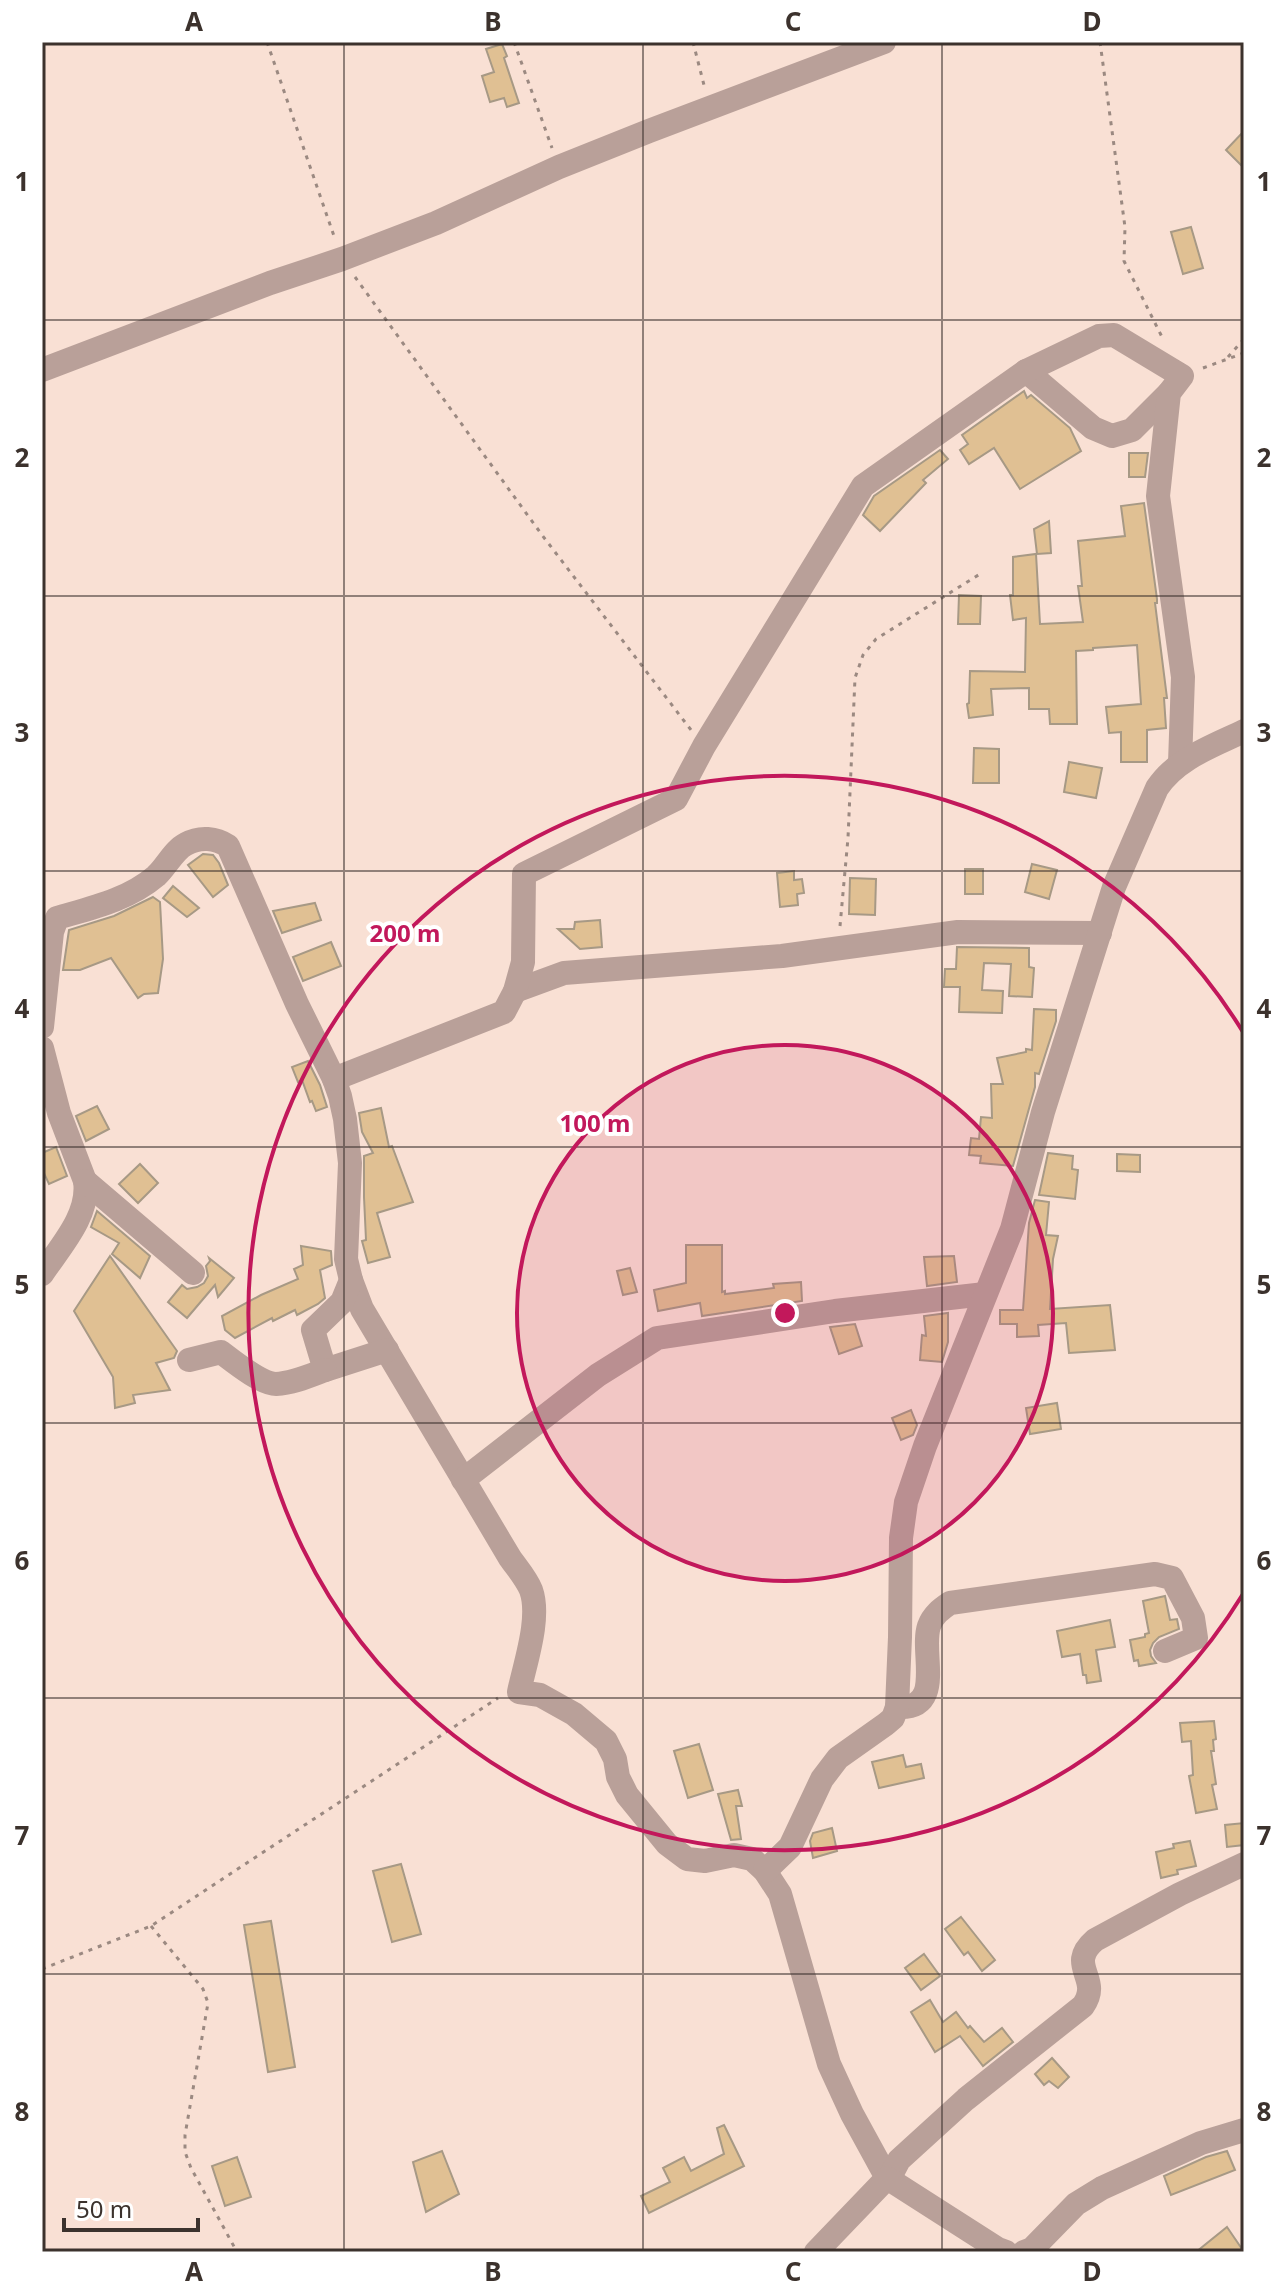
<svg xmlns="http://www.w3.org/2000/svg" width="1286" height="2294" font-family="'Noto Sans',sans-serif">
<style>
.building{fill:#e0c093;stroke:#a79985;stroke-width:2}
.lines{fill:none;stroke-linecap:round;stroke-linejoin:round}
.path{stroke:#9b8981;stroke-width:3;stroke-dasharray:4 6;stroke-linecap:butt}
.minor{stroke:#b9a099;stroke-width:24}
.grid{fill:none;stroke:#3c322d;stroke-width:2;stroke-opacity:0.55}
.ring{fill:none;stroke:#c2185b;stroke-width:4}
.centre{fill:#c2185b;stroke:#fff;stroke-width:4}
.ring-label{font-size:24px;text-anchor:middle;font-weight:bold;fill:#c2185b;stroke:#fff;stroke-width:8;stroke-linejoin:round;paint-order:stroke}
.neatline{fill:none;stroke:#3c322d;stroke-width:3}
.grid-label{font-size:26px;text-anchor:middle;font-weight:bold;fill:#3c322d}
</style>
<rect width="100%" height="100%" fill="#f9e0d4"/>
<g class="building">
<path d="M502 44 507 56 504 58 519 103 507 107 504 98 490 102 482 76 494 72 486 49Z"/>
<path d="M1244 131V168L1226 150Z"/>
<path d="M1191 227 1203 268 1183 274 1171 232Z"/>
<path d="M1024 391 1027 398 1031 395 1070 428 1081 451 1020 489 994 448 969 464 960 450 968 444 962 435Z"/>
<path d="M940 450 948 459 923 480 926 483 880 531 863 515 874 496Z"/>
<path d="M1129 453H1148L1145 477H1129Z"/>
<path d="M1144 503 1157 599V603H1155L1167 698H1164L1166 728 1147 730V762H1121V732L1109 733 1106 707 1141 704 1137 645 1093 648V650L1076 651 1077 724H1050L1049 709H1029V688L991 689 993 715 969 718 967 704 969 703 970 671 1025 672 1026 618 1013 620 1010 595H1013V557L1036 554 1040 624 1083 622 1078 586H1082L1078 541 1125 536 1121 506Z"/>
<path d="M1049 521 1051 553 1037 554 1034 529Z"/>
<path d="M959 595 981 596 980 624H958Z"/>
<path d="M974 748 999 749V783H973Z"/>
<path d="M1069 762 1102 768 1096 798 1064 792Z"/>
<path d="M203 854 213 855 219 863 228 885 213 897 188 865Z"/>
<path d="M1032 864 1057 870 1049 899 1025 892Z"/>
<rect x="965" y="869" width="18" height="25"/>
<path d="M794 871V880L802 879 804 893 797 894 798 905 780 907 777 873Z"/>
<path d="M850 878 876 879 875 915 849 914Z"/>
<path d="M173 886 199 908 187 917 163 898Z"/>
<path d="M153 897 160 902 163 959 158 993 144 994 138 998 111 958 80 970H63L69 930 114 916Z"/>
<path d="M315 903 321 920 282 933 273 911Z"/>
<path d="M600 920 602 947 580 949 558 929H574L575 922Z"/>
<path d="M331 942 341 966 303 981 293 957Z"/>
<path d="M957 947 1029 948V967L1034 968 1032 997 1009 996 1011 964 984 963 982 990 1003 991 1002 1013 959 1012 960 987H944L945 969H956Z"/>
<path d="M1034 1009 1056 1010V1021L1039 1074 1035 1073V1087L1013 1166 980 1163 981 1156 969 1155 971 1138 979 1139 981 1117 992 1118 991 1084H1003L997 1058 1026 1052V1049L1032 1050Z"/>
<path d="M308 1061 320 1085 327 1107 316 1111 312 1101 310 1102 302 1080 298 1082 292 1067Z"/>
<path d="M97 1106 109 1129 86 1141 76 1116Z"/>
<path d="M381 1108 389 1147 392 1146 413 1202 377 1213 390 1257 368 1263 362 1241 366 1240 364 1197V1156L373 1153 362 1132 359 1113Z"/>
<path d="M56 1147 67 1176 49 1184 42 1169V1153Z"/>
<path d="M1048 1153 1073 1156 1072 1169 1078 1170 1075 1199 1039 1195Z"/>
<path d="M1117 1154 1140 1155V1172L1117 1171Z"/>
<path d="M140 1164 158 1183 138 1203 119 1184Z"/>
<path d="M1035 1200 1049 1202 1046 1235 1058 1236 1053 1259 1050 1309 1110 1305 1115 1350 1069 1353 1066 1323 1038 1325 1039 1336 1017 1337V1324H1000V1310H1023L1029 1223Z"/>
<path d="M97 1211 150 1256 140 1278 112 1254 119 1243 91 1227Z"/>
<path d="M686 1245H722V1292L725 1291V1294L774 1288 773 1284 801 1282 802 1301 702 1316 700 1303 658 1311 654 1290 686 1283Z"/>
<path d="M301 1246 331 1251 332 1265 320 1270 325 1298 318 1304 297 1315 295 1310 273 1321 272 1318 235 1338 225 1330 222 1316 261 1295 298 1279 294 1269 303 1265Z"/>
<path d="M110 1256 177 1351 174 1358 156 1363 170 1390 133 1395 135 1403 115 1408 113 1377 74 1311Z"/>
<path d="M954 1256 957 1282 927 1286 924 1257Z"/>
<path d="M209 1258 234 1278 218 1297 215 1285 187 1318 168 1302 182 1285 187 1289 197 1287 204 1283 208 1276 206 1266 210 1261Z"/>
<path d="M630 1268 637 1292 623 1295 617 1271Z"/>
<path d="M948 1313V1342L942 1362 920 1360 922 1335 926 1336 924 1316Z"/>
<path d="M855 1324 862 1346 839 1354 830 1327Z"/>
<path d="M1057 1403 1061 1429 1030 1434 1026 1408Z"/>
<path d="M911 1410 917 1425 913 1435 901 1440 892 1418Z"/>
<path d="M1165 1596 1170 1620 1177 1619 1179 1629 1159 1637 1153 1643 1150 1650 1151 1656 1156 1663 1139 1666 1138 1660 1134 1661 1130 1640 1145 1637V1634L1149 1633 1143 1601Z"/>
<path d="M1110 1620 1115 1647 1096 1650 1101 1681 1087 1683 1086 1675H1083L1080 1654 1062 1657 1057 1631Z"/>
<path d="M1214 1721 1216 1739 1213 1740 1214 1751H1211L1216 1784 1212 1785 1217 1809 1196 1813 1189 1776 1193 1775 1191 1741 1182 1742 1180 1723Z"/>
<path d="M699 1744 713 1790 688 1798 674 1751Z"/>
<path d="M903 1755 906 1767 921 1764 924 1778 879 1788 872 1762Z"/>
<path d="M738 1790 742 1806H736L741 1839 731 1840 718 1794Z"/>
<path d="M1244 1823V1845L1227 1847 1225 1825Z"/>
<path d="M832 1828 837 1851 813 1858 810 1841 813 1833Z"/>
<path d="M1190 1841 1196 1866 1177 1870 1178 1874 1161 1878 1156 1852 1174 1848 1173 1844Z"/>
<path d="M401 1864 421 1934 392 1942 373 1871Z"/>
<path d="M961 1917 995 1960 982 1971 968 1952 964 1955 945 1929Z"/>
<path d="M271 1921 295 2067 268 2072 244 1925Z"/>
<path d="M924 1954 940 1976 921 1990 905 1968Z"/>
<path d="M930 2000 943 2022 956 2012 968 2028 970 2026 984 2042 1002 2028 1013 2042 983 2066 960 2036 935 2052 911 2012Z"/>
<path d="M1052 2058 1069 2077 1058 2088 1049 2081 1044 2085 1035 2074Z"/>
<path d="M724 2125 744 2166 649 2213 641 2196 670 2182 663 2168 684 2157 691 2171 724 2154 717 2128Z"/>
<path d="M442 2151 459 2194 426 2212 413 2162Z"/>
<path d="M1227 2151 1235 2170 1171 2195 1164 2176 1206 2157Z"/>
<path d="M237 2157 251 2197 225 2206 212 2166Z"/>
<path d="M1227 2227 1244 2252H1196Z"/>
</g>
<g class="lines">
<g class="path">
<path d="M267 42 335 239"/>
<path d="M514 42 552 148"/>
<path d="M693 42 705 89"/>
<path d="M1100 42 1125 227 1124 261 1163 339"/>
<path d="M355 277 542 535 691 730"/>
<path d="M1228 357 1244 339"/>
<path d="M1203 368 1244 353"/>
<path d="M840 926 848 838 855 678 863 655 876 639 980 574"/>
<path d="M151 1926 203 1989 208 2003 185 2135V2152L191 2168 237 2252"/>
<path d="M42 1969 151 1926 498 1698"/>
</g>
<g class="minor">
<path d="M42 370 270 283 342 259 436 223 559 167 649 131 884 42"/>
<path d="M1026 371 1093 428 1112 436 1132 430 1169 393"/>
<path d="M515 991 564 973 782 956 958 932 1100 933"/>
<path d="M42 1027 52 932 57 918C91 908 128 900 156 876 166 867 174 850 186 844 200 836 216 838 228 846L297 1004 334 1079 340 1096 345 1119 350 1163 346 1259 351 1280 362 1309 510 1558C517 1568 526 1578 531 1590 541 1618 525 1663 519 1692L540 1695 574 1714 606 1741 615 1759 618 1777 627 1795 667 1844 687 1859 705 1861 734 1855 752 1859 765 1871 780 1894 829 2064 852 2114 887 2178"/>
<path d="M42 1048 59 1113 85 1181C90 1215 60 1247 42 1274"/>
<path d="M334 1079 504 1012 515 991 523 962 524 874 676 799 704 746 863 486 1026 371 1099 336 1114 335 1182 376 1169 393 1158 496 1183 677 1180 763"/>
<path d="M85 1181 193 1273"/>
<path d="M351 1280 342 1302 313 1330 325 1370 387 1350"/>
<path d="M189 1360 221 1352C233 1361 261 1384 276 1384 293 1383 309 1376 325 1370"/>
<path d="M463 1480 598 1375 657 1338 835 1311 985 1294"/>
<path d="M897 1707C946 1710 920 1653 929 1626 933 1615 941 1609 950 1603L1155 1574 1172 1578 1193 1618 1196 1638 1165 1651"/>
<path d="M765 1871 790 1847 822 1779 838 1758 886 1724 893 1718 897 1707 900 1637 901 1538 906 1502 925 1446 1012 1229 1043 1112 1114 887 1157 788C1177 758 1213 746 1244 731"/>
<path d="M889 2179 899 2160 966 2099 1083 2006C1103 1978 1065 1966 1095 1940L1180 1894 1244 1864"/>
<path d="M816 2252 887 2178 998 2249 1006 2252"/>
<path d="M1024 2252 1032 2249 1076 2204 1102 2188 1201 2143 1244 2130"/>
</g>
</g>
<path class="grid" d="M344 42V2252M643 42V2252M942 42V2252M42 320H1244M42 596H1244M42 871H1244M42 1147H1244M42 1423H1244M42 1698H1244M42 1974H1244"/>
<circle cx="785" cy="1313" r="268" fill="#c2185b" fill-opacity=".12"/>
<g class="ring">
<circle cx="785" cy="1313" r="268"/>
<path d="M1243 1594A537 537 0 1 1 1243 1032"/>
</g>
<circle cx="785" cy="1313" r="12" class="centre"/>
<g class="ring-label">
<text x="405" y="942">200 m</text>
<text x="595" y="1132">100 m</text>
</g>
<rect width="1286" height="2294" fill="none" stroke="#ffffff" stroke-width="88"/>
<path d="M64 2218v12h134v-12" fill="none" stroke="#3c322d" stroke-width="4"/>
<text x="76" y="2218" font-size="24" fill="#3c322d" stroke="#ffffff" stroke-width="6" paint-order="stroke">50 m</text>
<rect x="44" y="44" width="1198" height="2206" class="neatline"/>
<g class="grid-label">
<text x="194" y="31">A</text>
<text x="493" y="31">B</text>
<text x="793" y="31">C</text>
<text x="1092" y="31">D</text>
<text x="22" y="191">1</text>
<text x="1264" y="191">1</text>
<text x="22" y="467">2</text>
<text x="1264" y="467">2</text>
<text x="22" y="742">3</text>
<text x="1264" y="742">3</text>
<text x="22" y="1018">4</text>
<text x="1264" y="1018">4</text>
<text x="22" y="1294">5</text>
<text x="1264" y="1294">5</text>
<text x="22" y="1570">6</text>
<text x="1264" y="1570">6</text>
<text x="22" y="1845">7</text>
<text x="1264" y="1845">7</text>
<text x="22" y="2121">8</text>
<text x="1264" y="2121">8</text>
<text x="194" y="2281">A</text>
<text x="493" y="2281">B</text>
<text x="793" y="2281">C</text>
<text x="1092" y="2281">D</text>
</g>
</svg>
